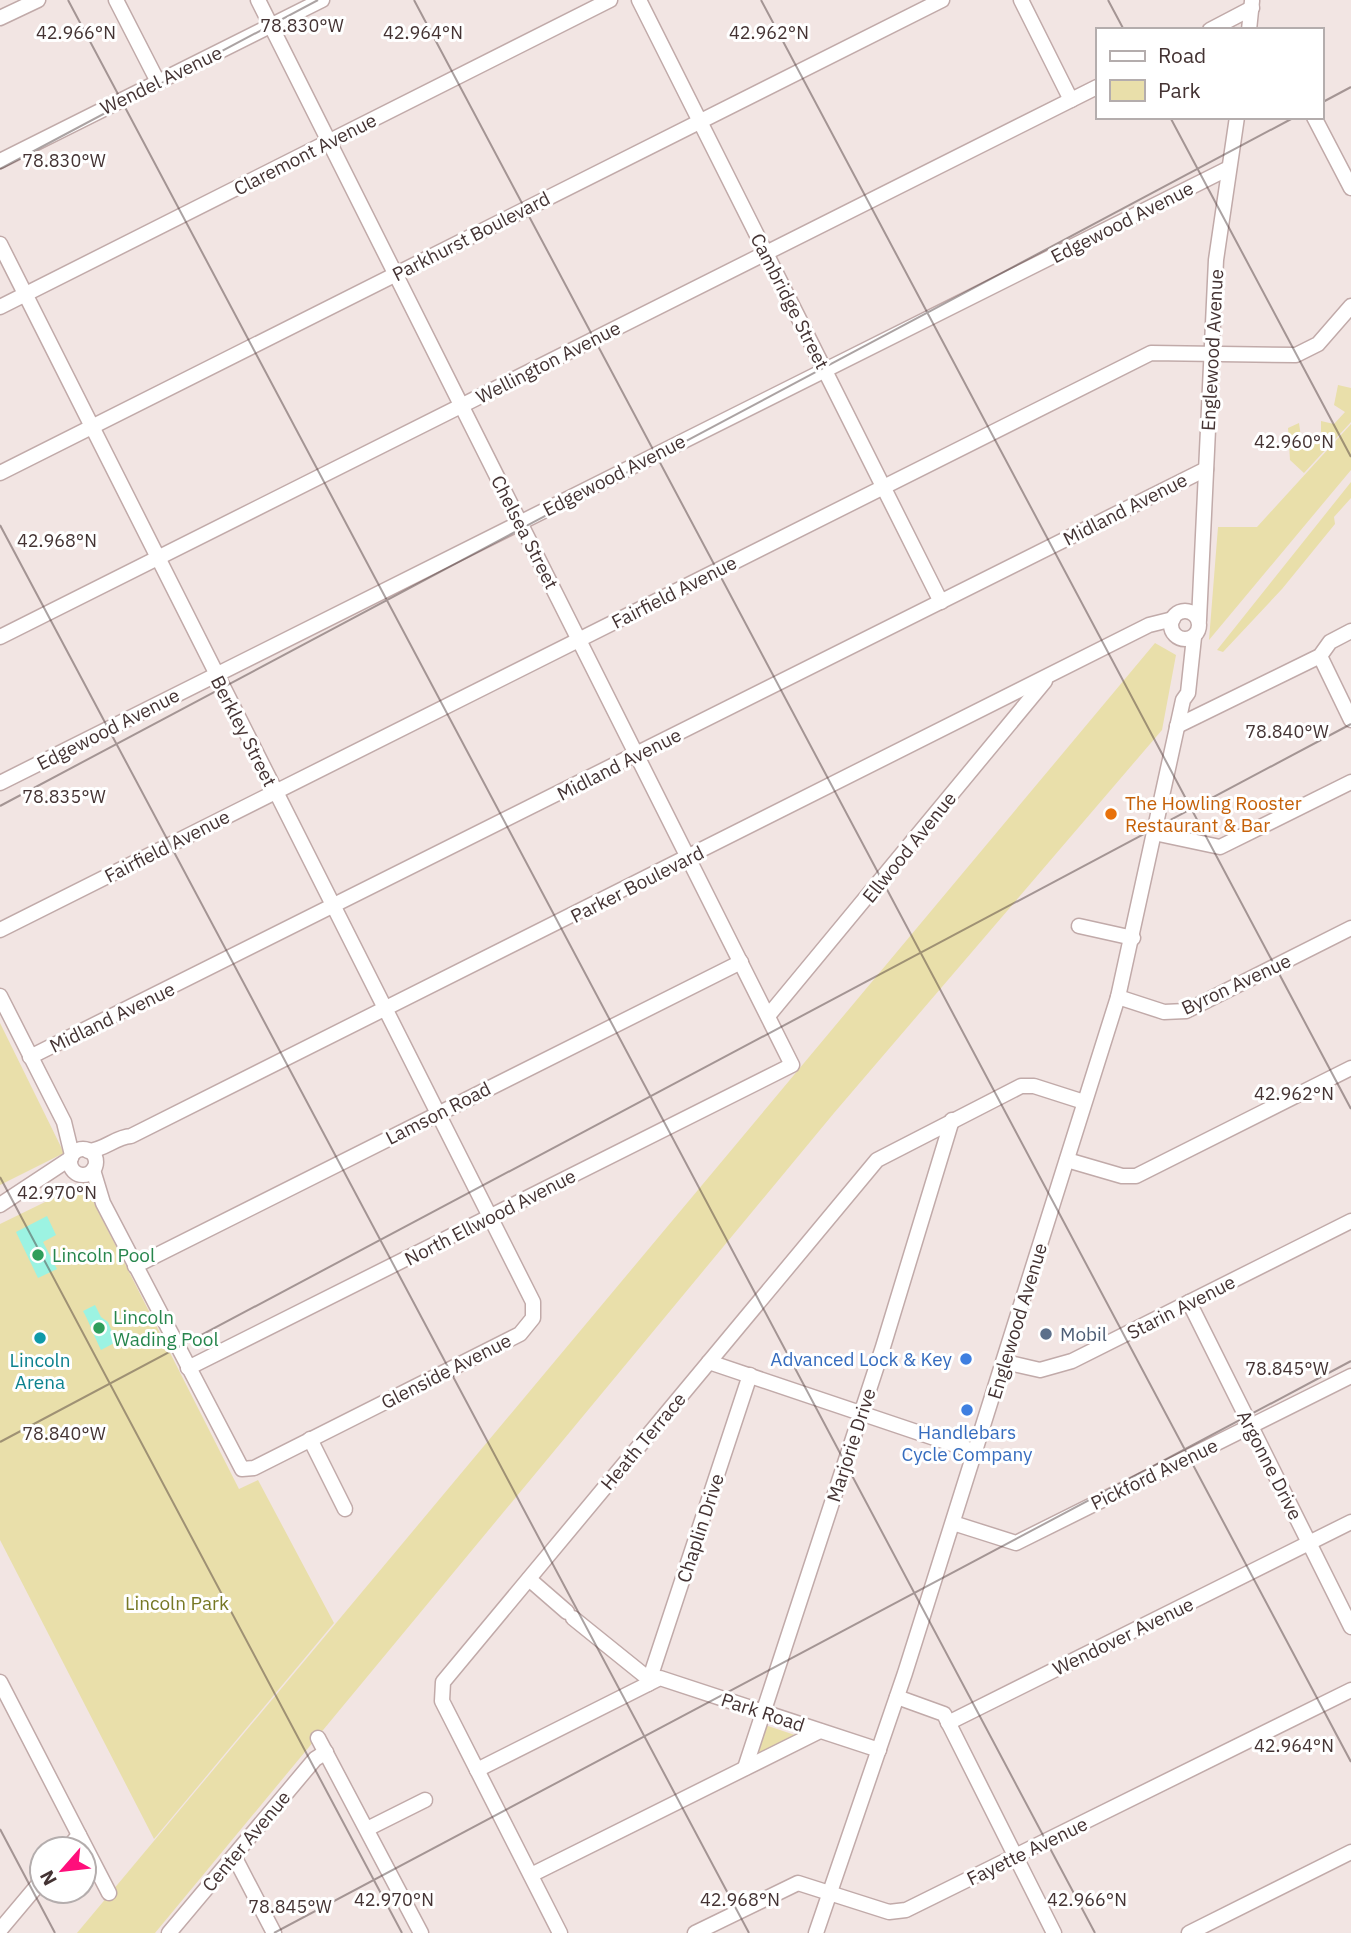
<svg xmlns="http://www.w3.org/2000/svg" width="1351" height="1933" font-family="'IBM Plex Sans',sans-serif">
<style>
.green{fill:#e9dfaa}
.water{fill:#9cf3e2}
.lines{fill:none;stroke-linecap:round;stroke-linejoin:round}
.minor-casing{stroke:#c1aaa9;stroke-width:17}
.minor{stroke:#fff;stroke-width:14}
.ticks{fill:none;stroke:#433;stroke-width:2;stroke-opacity:0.45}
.food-dot{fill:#e8710a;stroke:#fff;stroke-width:2.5}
.leisure-dot{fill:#2e9e5b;stroke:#fff;stroke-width:2.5}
.service-dot{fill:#5c6f8a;stroke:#fff;stroke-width:2.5}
.culture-dot{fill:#0f9aa8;stroke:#fff;stroke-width:2.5}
.shop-dot{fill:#3f7fe0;stroke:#fff;stroke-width:2.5}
.labels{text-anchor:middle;stroke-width:6;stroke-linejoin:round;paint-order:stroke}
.street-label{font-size:19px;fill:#433;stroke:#fff}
.food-label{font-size:19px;fill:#c56008;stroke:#fff;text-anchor:start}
.leisure-label{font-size:19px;fill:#27864d;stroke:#fff;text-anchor:start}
.service-label{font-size:19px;fill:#4e5e75;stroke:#fff;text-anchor:start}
.shop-label{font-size:19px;fill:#366cbe;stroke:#fff;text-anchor:end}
.culture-label{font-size:19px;fill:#0d838f;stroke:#fff}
.park-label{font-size:19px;fill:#777825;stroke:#fff}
.ticks-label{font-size:18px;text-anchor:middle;fill:#433;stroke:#fff;stroke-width:6;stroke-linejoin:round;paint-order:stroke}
</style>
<rect width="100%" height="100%" fill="#f2e5e3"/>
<g class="green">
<path d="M1338 385 1351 388V422L1304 473 1290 460 1288 428 1299 423 1302 444 1321 439V421L1334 424 1345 412 1334 405Z"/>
<path d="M1351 424V470L1209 640 1218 527H1257Z"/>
<path d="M1351 482V498L1334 517 1335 524 1282 589 1223 652 1217 650Z"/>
<path d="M1155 643 1176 655 1162 730 834 1113 155 1933H77Z"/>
<path d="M0 1023 64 1153 0 1185Z"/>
<path d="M84 1183 239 1489 258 1480 334 1623 154 1839 0 1540V1224Z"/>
<path d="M765 1725 795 1735 759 1753 757 1750Z"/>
</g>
<g class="water">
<path d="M47 1216 56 1235 43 1242 57 1269 38 1278 16 1232Z"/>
<path d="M95 1305 101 1317 108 1322 116 1342 101 1350C94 1336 90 1324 83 1311Z"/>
</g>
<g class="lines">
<defs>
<g id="minor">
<path d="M116 0 158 82"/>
<path d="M639 0 941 602"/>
<path d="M1021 0 1071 100"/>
<path d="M0 18 38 0"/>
<path d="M1210 30 1252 8"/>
<path d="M1249 30 1252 1"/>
<path d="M1314 117 1351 188"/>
<path d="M0 161 322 0"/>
<path d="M0 244 533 1302V1318L520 1334 254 1468 242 1469 103 1203 93 1170"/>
<path d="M0 307 610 0"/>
<path d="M0 473 942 0"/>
<circle cx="1185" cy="625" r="14"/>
<path d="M1199 620 1216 260 1237 117"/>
<path d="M0 637 1097 87"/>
<path d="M1320 656 1351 720"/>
<path d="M1177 726 1320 656 1330 642 1351 631"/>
<path d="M0 783 1229 168"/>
<path d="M1154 833 1220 847 1351 782"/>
<path d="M1079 926 1133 938"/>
<path d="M0 930 1151 353 1296 355 1318 344 1351 306"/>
<path d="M0 996 64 1122 72 1155"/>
<path d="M1118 997 1164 1012 1186 1011 1351 928"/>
<path d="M768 1016 1045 681"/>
<path d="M30 1057 1206 469"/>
<circle cx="83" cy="1162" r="13"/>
<path d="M88 1151C105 1150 115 1137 131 1136L1149 625 1173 619"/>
<path d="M1067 1160 1122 1176H1136L1351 1068"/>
<path d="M0 1205 71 1158"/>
<path d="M135 1266 741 962"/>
<path d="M1189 1302 1351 1627"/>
<path d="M709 1362 976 1452"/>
<path d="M1005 1362 1040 1370 1072 1361 1351 1221"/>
<path d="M188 1368 792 1065 258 0"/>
<path d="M310 1439 345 1509"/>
<path d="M953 1523 1016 1543 1351 1376"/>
<path d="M529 1579 567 1612"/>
<path d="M573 1618 650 1680"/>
<path d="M0 1682 109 1893"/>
<path d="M648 1684 750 1375"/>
<path d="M897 1697 944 1714 1054 1933"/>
<path d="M948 1723 1351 1522"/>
<path d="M318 1738 421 1933"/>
<path d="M745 1768 883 1347 952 1120"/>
<path d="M477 1770 660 1678 879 1750"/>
<path d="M367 1829 425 1800"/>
<path d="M67 1849 79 1835"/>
<path d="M234 1856 274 1933"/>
<path d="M531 1875 820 1731"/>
<path d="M0 1930 42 1880"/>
<path d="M169 1933 315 1759 326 1752"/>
<path d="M560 1933 442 1701 443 1682 877 1160 1021 1086H1034L1084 1102"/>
<path d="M695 1933 798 1883 889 1912 906 1910 1351 1690"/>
<path d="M816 1933 905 1673 1118 997 1183 700 1188 693 1194 637"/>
<path d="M1189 1933 1351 1852"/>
</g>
</defs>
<use href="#minor" class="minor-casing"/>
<use href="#minor" class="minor"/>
</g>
<path class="ticks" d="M68 0 1095 1933M414 0 1351 1762M761 0 1351 1109M1108 0 1124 30M1321 103 1351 87M1170 117 1351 457M0 169 318 0M0 525 749 1933M0 806 1295 117M0 1177 402 1933M0 1442 1351 724M0 1829 55 1933M274 1933 1351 1361"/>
<circle class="food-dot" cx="1111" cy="814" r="7"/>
<g class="leisure-dot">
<circle cx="38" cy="1255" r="7"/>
<circle cx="99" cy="1328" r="7"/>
</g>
<circle class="service-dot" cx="1046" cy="1334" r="7"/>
<circle class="culture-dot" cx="40" cy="1338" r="7"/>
<g class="shop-dot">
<circle cx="966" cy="1359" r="7"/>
<circle cx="967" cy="1410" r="7"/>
</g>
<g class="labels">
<g class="street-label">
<text transform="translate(161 80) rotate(-26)" y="7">Wendel Avenue</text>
<text transform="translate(305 154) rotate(-27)" y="7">Claremont Avenue</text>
<text transform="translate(1122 222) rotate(-27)" y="7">Edgewood Avenue</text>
<text transform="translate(471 236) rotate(-27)" y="7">Parkhurst Boulevard</text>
<text transform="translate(790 301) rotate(63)" y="7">Cambridge Street</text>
<text transform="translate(1212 350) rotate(-87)" y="7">Englewood Avenue</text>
<text transform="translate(548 362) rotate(-27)" y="7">Wellington Avenue</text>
<text transform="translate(614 475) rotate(-27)" y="7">Edgewood Avenue</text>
<text transform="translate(1125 509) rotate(-27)" y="7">Midland Avenue</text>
<text transform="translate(525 532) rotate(63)" y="7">Chelsea Street</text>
<text transform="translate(674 592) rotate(-27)" y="7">Fairfield Avenue</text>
<text transform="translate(108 729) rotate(-27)" y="7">Edgewood Avenue</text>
<text transform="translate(244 731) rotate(63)" y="7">Berkley Street</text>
<text transform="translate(619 764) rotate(-27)" y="7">Midland Avenue</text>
<text transform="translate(167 846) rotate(-27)" y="7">Fairfield Avenue</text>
<text transform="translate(909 847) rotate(-51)" y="7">Ellwood Avenue</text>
<text transform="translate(637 884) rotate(-27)" y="7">Parker Boulevard</text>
<text transform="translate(1236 984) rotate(-25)" y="7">Byron Avenue</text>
<text transform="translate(112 1017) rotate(-26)" y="7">Midland Avenue</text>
<text transform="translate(438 1113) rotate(-27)" y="7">Lamson Road</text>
<text transform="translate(490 1217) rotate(-27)" y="7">North Ellwood Avenue</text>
<text transform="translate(1181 1307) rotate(-27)" y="7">Starin Avenue</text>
<text transform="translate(1017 1321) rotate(-73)" y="7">Englewood Avenue</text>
<text transform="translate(446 1371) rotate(-27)" y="7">Glenside Avenue</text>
<text transform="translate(643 1441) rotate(-50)" y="7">Heath Terrace</text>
<text transform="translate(851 1445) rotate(-72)" y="7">Marjorie Drive</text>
<text transform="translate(1270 1465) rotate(63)" y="7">Argonne Drive</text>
<text transform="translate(1154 1474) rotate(-26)" y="7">Pickford Avenue</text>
<text transform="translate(700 1528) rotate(-72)" y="7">Chaplin Drive</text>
<text transform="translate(1123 1636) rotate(-26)" y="7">Wendover Avenue</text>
<text transform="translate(763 1712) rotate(18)" y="7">Park Road</text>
<text transform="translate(246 1841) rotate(-50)" y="7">Center Avenue</text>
<text transform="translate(1027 1851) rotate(-26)" y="7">Fayette Avenue</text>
</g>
<g class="food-label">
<text x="1125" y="810">The Howling Rooster<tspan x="1125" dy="22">Restaurant &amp; Bar</tspan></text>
</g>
<g class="leisure-label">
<text x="52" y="1262">Lincoln Pool</text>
<text x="113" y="1324">Lincoln<tspan x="113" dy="22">Wading Pool</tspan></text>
</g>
<g class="service-label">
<text x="1060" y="1341">Mobil</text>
</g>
<g class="shop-label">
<text x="952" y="1366">Advanced Lock &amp; Key</text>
<text x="967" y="1439" text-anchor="middle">Handlebars<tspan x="967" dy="22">Cycle Company</tspan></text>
</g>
<g class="culture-label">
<text x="40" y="1367">Lincoln<tspan x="40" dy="22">Arena</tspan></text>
</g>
<g class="park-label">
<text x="177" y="1610">Lincoln Park</text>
</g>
</g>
<g class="ticks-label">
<text x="302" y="32">78.830°W</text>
<text x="76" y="39">42.966°N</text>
<text x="423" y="39">42.964°N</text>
<text x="769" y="39">42.962°N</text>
<text x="64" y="167">78.830°W</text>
<text x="1294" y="448">42.960°N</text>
<text x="57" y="547">42.968°N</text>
<text x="1287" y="738">78.840°W</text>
<text x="64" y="803">78.835°W</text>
<text x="1294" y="1100">42.962°N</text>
<text x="57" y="1199">42.970°N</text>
<text x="1287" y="1375">78.845°W</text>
<text x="64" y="1440">78.840°W</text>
<text x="1294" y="1752">42.964°N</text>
<text x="394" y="1906">42.970°N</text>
<text x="740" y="1906">42.968°N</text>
<text x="1087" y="1906">42.966°N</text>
<text x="290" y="1913">78.845°W</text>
</g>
<rect x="1096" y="28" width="228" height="91" fill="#ffffff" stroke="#b4adad" stroke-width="2"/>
<rect x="1110" y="51" width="35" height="10" fill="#ffffff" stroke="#b4adad" stroke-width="2"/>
<text x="1158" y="63" font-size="21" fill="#443333">Road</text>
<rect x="1110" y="80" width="35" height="21" fill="#e9dfaa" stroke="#b4adad" stroke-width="2"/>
<text x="1158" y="98" font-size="21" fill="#443333">Park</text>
<g transform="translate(63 1870) rotate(242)"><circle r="33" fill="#ffffff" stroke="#b4adad" stroke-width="2"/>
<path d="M0-5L12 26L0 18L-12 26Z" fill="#ff0e7b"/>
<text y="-10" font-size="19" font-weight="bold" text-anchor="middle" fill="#443333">N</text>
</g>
</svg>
